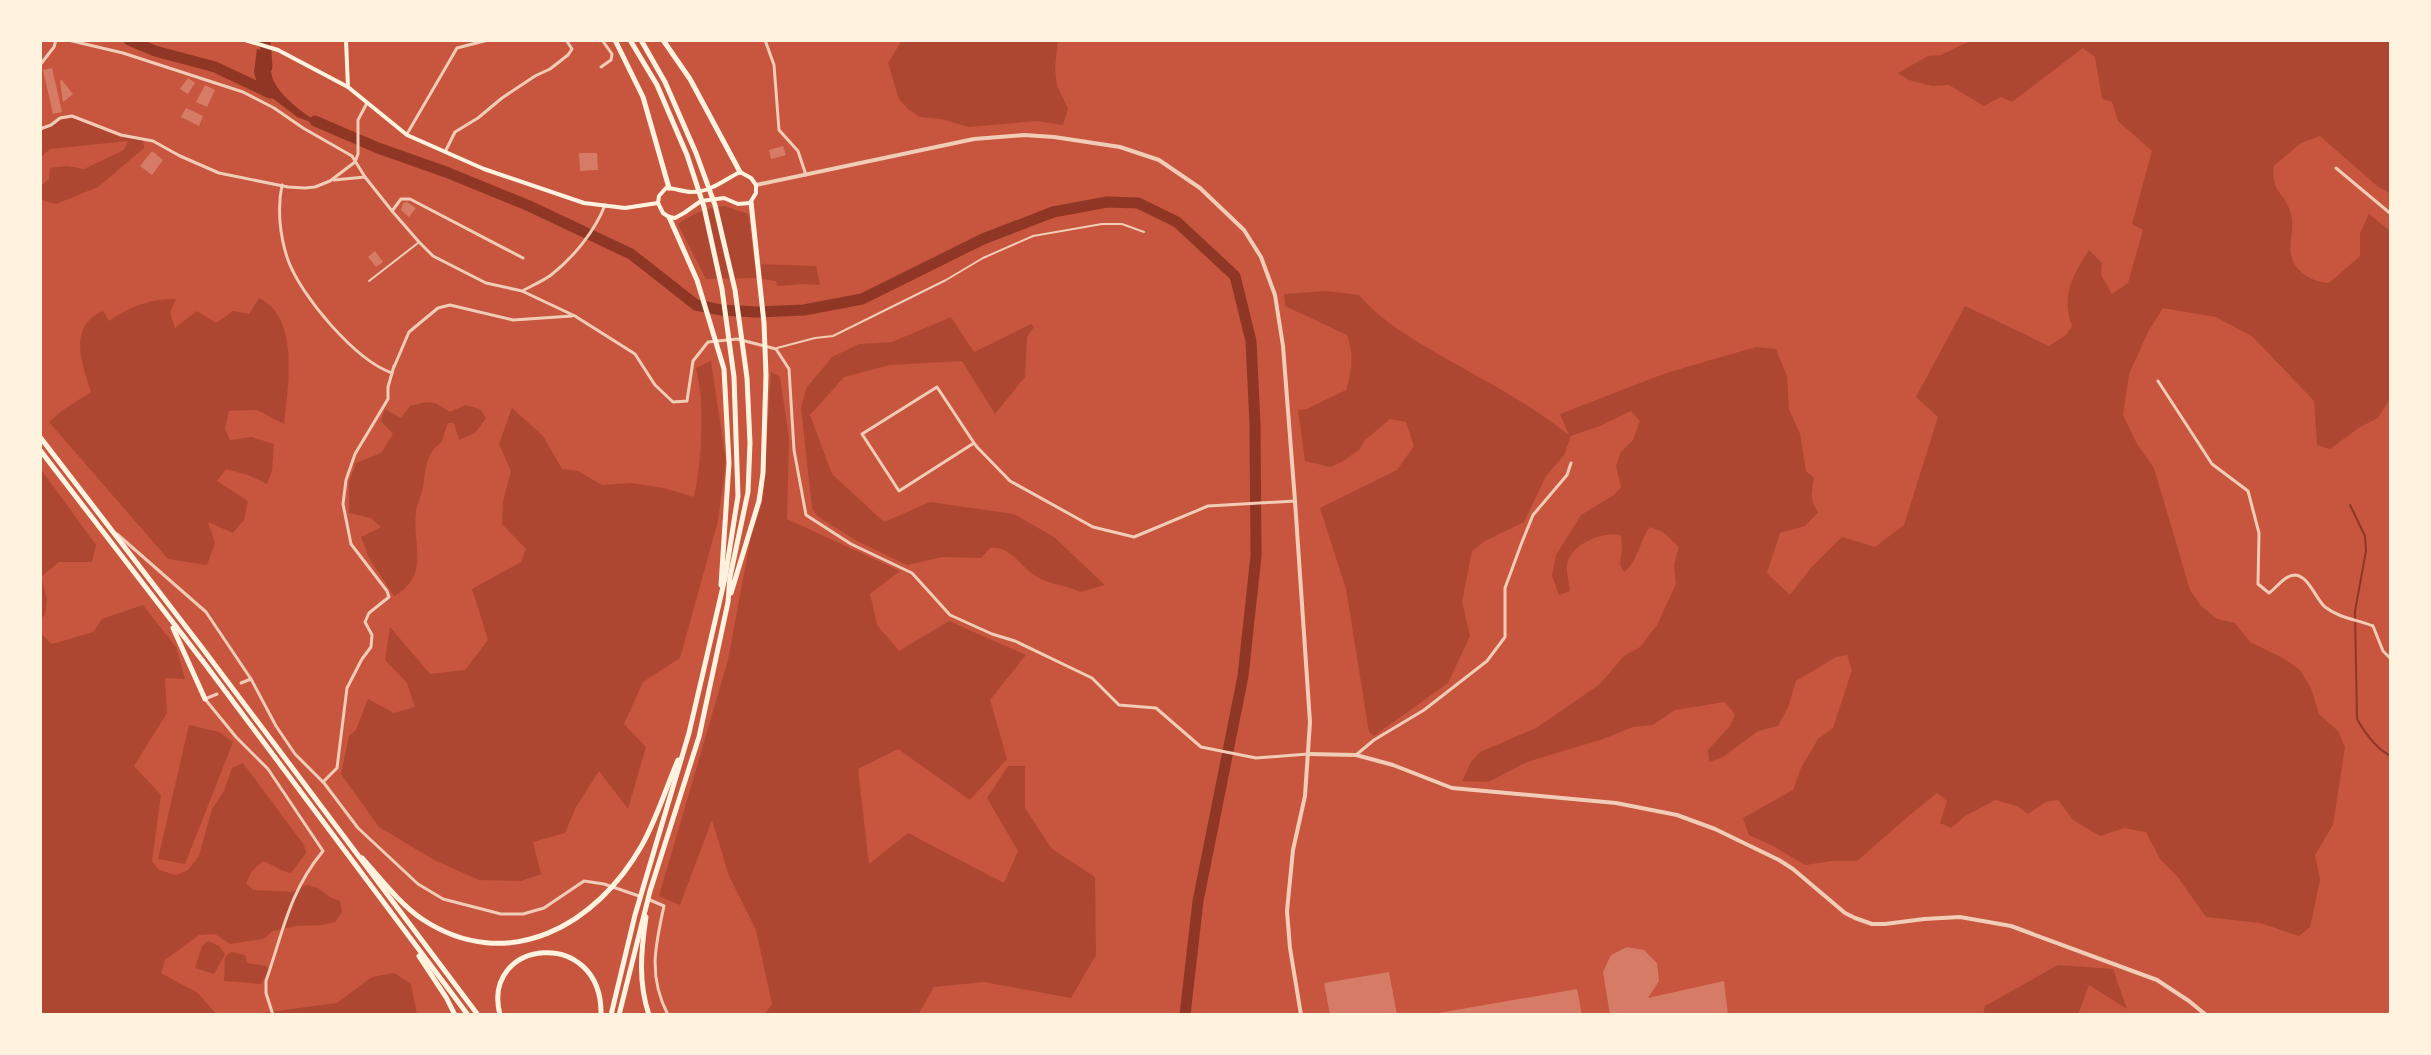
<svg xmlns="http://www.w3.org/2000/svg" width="2431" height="1055" font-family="Montserrat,sans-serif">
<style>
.green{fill:#ae4732}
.water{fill:#8f3625}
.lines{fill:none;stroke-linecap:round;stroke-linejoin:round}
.stream{stroke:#8f3625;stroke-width:2}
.river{stroke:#8f3625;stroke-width:11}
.building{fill:#d67c66}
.service{stroke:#f1ccb7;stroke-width:2}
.minor{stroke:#f1ccb7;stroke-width:3}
.tertiary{stroke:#f1ccb7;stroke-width:4}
.secondary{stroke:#fff3e0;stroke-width:4}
.trunk{stroke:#fff3e0;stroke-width:5}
</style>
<rect width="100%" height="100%" fill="#c8553d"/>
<g class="green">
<path d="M902 40H1058L1055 68 1057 86 1068 108 1063 125 1037 121 969 127 941 119 920 117 908 109 899 99 888 63Z"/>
<path d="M1972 40H2391V194L2377 186 2320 136 2301 143 2274 166C2271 193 2283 190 2290 211 2296 226 2288 241 2291 255 2295 273 2313 282 2329 283L2360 256V233L2369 214 2391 232V397L2378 418 2360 427 2330 449 2317 445 2314 401 2253 337 2216 317 2163 308 2148 332 2129 374 2123 415 2137 444 2154 468 2190 590 2201 606 2217 619 2235 623 2250 642 2285 659 2300 670 2311 688 2319 714 2338 731 2345 747 2333 825 2315 855 2320 880 2310 927 2299 936 2260 923 2206 917 2177 876 2160 859 2146 832 2124 828 2100 836 2073 820 2058 800 2046 802 2028 814 2017 806 1995 800 1965 816 1951 828 1940 823 1947 801 1937 793 1911 814 1857 861H1832L1805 865 1773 846 1749 835 1743 818 1793 790 1801 768 1818 739 1833 728 1852 670 1847 655 1836 657 1796 681 1789 705 1778 726 1758 731 1723 757 1709 762 1708 750 1730 726 1735 715 1725 702 1675 710 1653 725 1633 727 1603 739 1527 762 1488 782 1462 781 1471 762 1480 752 1536 728 1600 684 1624 656 1640 647 1657 625 1676 584 1674 564 1679 547 1663 532 1650 527C1640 540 1637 563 1624 572L1620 565 1622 547 1621 535C1603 531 1571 544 1567 564 1566 572 1569 583 1570 591L1559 595 1552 576 1556 555 1581 515 1614 495 1621 487 1616 466 1621 452 1633 440 1640 421 1631 411 1600 426 1571 436 1564 455 1546 476 1524 522 1485 541 1472 551 1462 602 1470 636 1448 683 1374 736 1369 732 1346 589 1320 508 1397 470 1414 446 1406 422 1390 419 1364 441 1360 449 1342 462 1330 467 1305 461 1298 410 1307 409 1346 390C1352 372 1354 353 1347 335L1285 306 1284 294 1326 291 1359 295C1382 322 1413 339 1443 357 1486 381 1530 404 1569 435L1560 414 1666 373 1756 347 1776 349 1787 376 1789 409 1800 434 1806 471 1814 478C1812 492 1809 501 1818 512L1805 526 1780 533 1767 573 1790 595 1810 569 1842 537 1875 547 1904 525 1938 417 1916 397 1965 306 2049 346 2066 335 2072 326C2061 295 2072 277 2089 250L2102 263 2101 275 2112 294 2128 283 2143 230 2132 224 2152 151 2118 121 2112 102 2102 99 2095 57 2083 48 2012 102 2001 97 1984 106 1949 85 1932 86 1909 80 1898 73 1928 56 1941 55Z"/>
<path d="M73 118 120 137 143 140 144 148 98 187 56 204 42 200 40 202V187L49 179 50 168 67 166 84 169 124 150 128 141 50 149 40 158V131L61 120Z"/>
<path d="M725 206 748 214 755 264 816 266 820 285 804 284 777 286 776 281 755 278 706 279 678 224C693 213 706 208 725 206Z"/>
<path d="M259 298C300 317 288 387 284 424L257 410 229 411 225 429 230 440 252 437 274 444 272 471 267 484 248 475 226 469 217 481 248 501 244 520 233 533 208 522 215 543 207 565 168 559 49 422 63 410 91 392C82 364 67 327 103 311L109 321C130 306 150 299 176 299L170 312 175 328 197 311 216 323 233 311 249 314Z"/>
<path d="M951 317 974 352 1031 324 1034 327 1027 337 1025 377 995 414 962 361 890 365 844 377 810 415 832 474 884 522 930 502 1014 514 1054 537 1105 585 1080 592C1067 585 1051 585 1037 577 1021 568 1011 545 990 548L981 558 942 557 907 565 857 541 817 516 812 508 801 407 807 387 832 357 859 344 892 342Z"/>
<path d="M711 361 726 461 718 521 680 658 643 682 624 724 646 747 628 809 599 771 576 807 565 833 533 842 541 874 521 881 479 880 434 860 379 827 341 774 349 736 356 730 368 699 394 713 415 707 407 683 385 660 390 627 430 674 465 670 488 640 472 589 521 562 526 549 502 524 503 501 511 471 499 444 512 408 543 436 562 469 578 471 602 485 631 483 664 488 694 497C702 460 705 404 696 368Z"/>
<path d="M771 372 780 377 789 438 787 519 900 571 870 594 877 625 899 651 949 621 1026 655 990 700 1007 759 970 800 898 749 858 769 869 864 908 833 1004 883 1018 851 987 798 1008 766H1025V808L1052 849 1095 877 1096 955 1071 998 984 982 934 987 918 1015H764L772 1004 756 930 729 876 712 820 680 905 659 896 728 660 751 536 763 500Z"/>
<path d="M426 402 435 403 450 412 465 405 480 409 486 418 475 433 459 440 454 423H448L441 443C425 453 426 471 423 487 422 496 417 503 416 512 412 545 431 575 394 596L369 558 361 537 381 527 371 518 349 513V482L356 463 381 453 393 434 381 421 385 409 401 418 410 406Z"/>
<path d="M40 468 96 545 92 562H59L41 577 47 599 45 615 40 619Z"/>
<path d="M143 605 176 647 185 679 165 678 167 713 134 766 161 795 152 861 159 870 176 875 188 870 199 856 212 809 224 791 232 768 243 763 304 845 306 853 291 873C280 871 274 865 263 861L252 871 246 883 253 890 292 892 307 885 318 888 330 897 340 901 342 912 335 922 323 925 296 926 273 931 263 939 230 944 215 934 199 935 165 960 161 973 198 993 215 1013 228 1015H40V633L52 644 93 632 102 619Z"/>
<path d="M189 725 219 732 233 742 185 864 158 859Z"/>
<path d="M208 941 219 946 225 954 214 974 195 968 202 946Z"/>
<path d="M231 952 245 955 247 963 266 966 269 969 261 984 224 981 225 957Z"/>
<path d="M2058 965 2113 969 2127 1009 2089 985 2078 1015H1983L1985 1006Z"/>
<path d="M394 973 411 984 417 1015H247L337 1003 372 977Z"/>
</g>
<path class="water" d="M257 49 269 53C270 64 270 76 276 85 285 102 319 125 337 132L297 117 258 87 254 72Z"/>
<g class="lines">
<path class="stream" d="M2350 505 2365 536 2366 551 2355 611 2357 719C2365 733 2376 749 2391 756"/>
<g class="river">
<path d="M129 40 155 51 215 67 270 93"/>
<path d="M265 40 267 67"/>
<path d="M315 121 378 148 446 172 527 205 631 254 696 305 721 310 757 312 804 310 862 299 983 239 1053 212 1107 202 1138 203 1177 222 1235 276 1251 341 1255 424 1256 556 1243 676 1198 901 1185 1015"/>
</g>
</g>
<g class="building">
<path d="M52 68 62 112 53 114 43 70Z"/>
<path d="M188 78 195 83 188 94 180 89Z"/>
<path d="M61 79 73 94 63 102 60 82Z"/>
<path d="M205 85 215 90 207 107 196 102Z"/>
<path d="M186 108 203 116 199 126 181 117Z"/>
<path d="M783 146 786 155 771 159 769 150Z"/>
<path d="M152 151 163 160 152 175 140 166Z"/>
<path d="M579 153H597L598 170 580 171Z"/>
<path d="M407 202 416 208 409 217 401 210 403 203Z"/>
<path d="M375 251 383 262 376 267 368 257Z"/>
<path d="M1627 947 1644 950 1657 963 1659 981 1648 998 1724 981 1728 1015H1610L1603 972 1611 955Z"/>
<path d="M1389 972 1397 1015H1330L1324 983Z"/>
<path d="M1577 989 1582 1015H1439L1438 1013Z"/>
</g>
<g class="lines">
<g class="service">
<path d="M369 281 418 243"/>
<path d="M777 348 815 338 833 336 946 280 983 258 1033 236 1102 224H1122L1144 232"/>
</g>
<g class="minor">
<path d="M68 40 123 53 243 92 274 108 303 128 352 156 365 177 392 211 419 242 433 256 486 283 522 291 575 316 635 354 655 385 673 402 687 401 693 361 708 342 737 339 776 349 789 369 794 450 806 515 851 544 912 573 950 615 992 634 1015 641 1092 678 1119 705 1156 708 1201 747 1256 758 1308 754"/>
<path d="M765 40 774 65 779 130 798 151 806 175"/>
<path d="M40 65 54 47 56 40"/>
<path d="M601 67 611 60 612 54 602 40"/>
<path d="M40 129 51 125 60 118 72 116 121 135 153 141 180 156 219 173 288 187 305 188 315 187 330 181 355 162 358 154V120L367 103"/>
<path d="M407 134 457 48 488 40"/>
<path d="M445 152 455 132 478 118 502 98 535 76 550 69 568 55 572 49 566 40"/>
<path d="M2336 168 2391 214"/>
<path d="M334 180 365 177"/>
<path d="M282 185C277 209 280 237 288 260 301 296 355 360 392 373"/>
<path d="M392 211 401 199H410L523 258"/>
<path d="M524 290C533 285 543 281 551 275 573 258 595 231 605 205"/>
<path d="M394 367 409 332 438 308 450 305 513 320 572 316"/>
<path d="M2158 381 2212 464 2248 491 2259 533 2258 584 2269 593C2277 588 2284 575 2295 575 2309 576 2315 598 2325 607 2341 619 2356 619 2373 626L2383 651 2391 659"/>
<path d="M974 443 899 491 862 434 937 387 974 443 977 447 1010 481 1093 527 1134 537 1208 506 1295 501"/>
<path d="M117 534 206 612 251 679 276 726 295 754 324 783 358 828 418 884 443 899 501 914H523L544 908 584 881 604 884 639 896"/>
<path d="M241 683 251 679"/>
<path d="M217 694 205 699 236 737 268 769 323 851C289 892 283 932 266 981V993L273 1015"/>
<path d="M1356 755 1374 740 1424 710 1487 661 1505 637V588L1522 542 1533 515 1567 475 1571 463"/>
<path d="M323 782 337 768 347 688 362 659 371 647 372 635 365 622 369 613 389 597 387 591 351 544 343 504 346 480 355 454 388 399V387L394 366"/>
<path d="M650 900 664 906C655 947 648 976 668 1015"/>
<path d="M2390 1015 2391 1005"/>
</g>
<g class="tertiary">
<path d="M756 185 974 139 1024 135 1054 137 1120 147 1159 160 1200 188 1244 230 1261 257 1275 295 1283 346 1295 501 1310 722 1305 796 1293 850 1287 911 1290 948 1301 1015"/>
<path d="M1308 754 1356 755 1393 765 1452 788 1616 803 1677 815 1715 829 1779 860 1793 869 1845 913 1855 918 1872 924H1885L1924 919 1960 917 2011 926 2157 980 2189 1001 2206 1015"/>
</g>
<g class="secondary">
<path d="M245 40 278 50 348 87 407 135 484 169 584 203 625 208 658 203"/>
<path d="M346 40 348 87"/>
<path d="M740 172 751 178 756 185V193L750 203 738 204 724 198 701 201 684 213 675 218 669 217 663 213 658 203 659 196 666 188C675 188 683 192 692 192 711 192 724 180 740 172Z"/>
</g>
<g class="trunk">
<path d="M615 40 643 97 669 188"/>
<path d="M663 40 690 79 740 172"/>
<path d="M669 217 697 280 724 369 729 463 721 585"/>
<path d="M40 437 203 649 478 1015"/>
<path d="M40 450 205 664 468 1015"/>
<path d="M731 593 759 501 763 473 766 375 764 323 751 202"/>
<path d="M173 628 205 699"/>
<path d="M362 858C381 879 399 903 422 919 508 976 597 925 642 845 657 818 666 788 678 760"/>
<path d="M646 917C641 951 638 982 649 1015"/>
<path d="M419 956 446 997 455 1015"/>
<path d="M500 1015C480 938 603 926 601 1015"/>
<path d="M611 1015 635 915 689 733 725 578 738 496 734 377 722 289 704 207 687 155 657 85 630 40"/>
<path d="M619 1015 650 891 699 737 728 602 730 577 748 492 750 443 747 378 735 290 715 205 696 153 665 82 641 40"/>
</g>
</g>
<rect width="2431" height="1055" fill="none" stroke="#fff3e0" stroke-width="84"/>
</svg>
